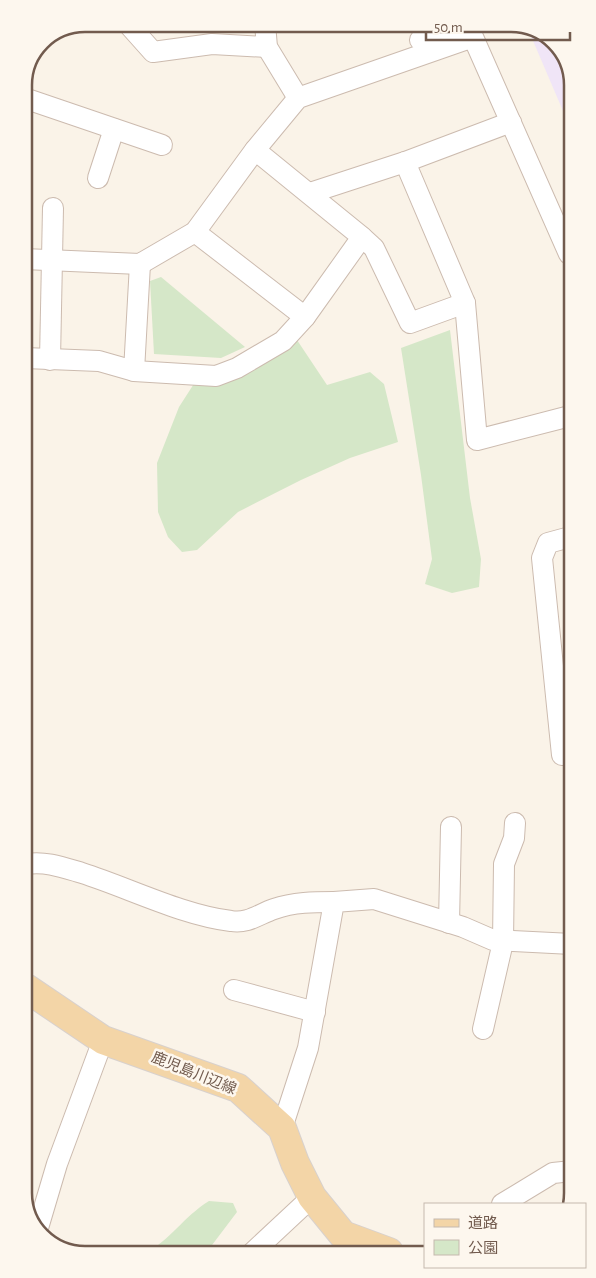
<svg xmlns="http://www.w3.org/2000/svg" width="596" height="1278" font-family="'Alegreya Sans','Noto Sans JP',sans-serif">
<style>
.education{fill:#f0e5f7}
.green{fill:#d5e7c8}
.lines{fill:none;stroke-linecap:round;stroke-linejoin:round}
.minor-casing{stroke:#ccbbaf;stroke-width:22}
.primary-casing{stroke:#d8d1cd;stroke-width:30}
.minor{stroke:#fff;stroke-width:20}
.primary{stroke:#f3d5a7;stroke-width:28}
.labels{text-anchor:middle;stroke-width:5;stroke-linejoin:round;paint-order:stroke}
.street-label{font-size:15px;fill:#725b4e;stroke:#fdf7ee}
.rim{fill:none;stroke:#725b4e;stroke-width:2.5}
</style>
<rect width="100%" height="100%" fill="#faf3e8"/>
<path class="education" d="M528 29 548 37 569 65V125Z"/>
<g class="green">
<path d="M161 277 245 347 221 358 154 354 150 281Z"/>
<path d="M450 330 470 498 481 559 479 587 452 593 425 584 432 559 421 475 401 348Z"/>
<path d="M297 340 327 385 370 372 384 384 398 442 350 458 301 480 238 512 197 550 182 552 168 537 158 512 157 463 179 407 197 379Z"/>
<path d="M209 1201 233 1203 237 1212 206 1253 144 1254C171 1240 183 1217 209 1201Z"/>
</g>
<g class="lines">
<defs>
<g id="minor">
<path d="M128 24 153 52 212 44 267 47"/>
<path d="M265 24 267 47 298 98"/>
<path d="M420 40 461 24"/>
<path d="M24 98 162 145"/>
<path d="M405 162 465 303 477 440 570 416"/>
<path d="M98 178 114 129"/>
<path d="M310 193 405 162 511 122"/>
<path d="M195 232 305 317"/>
<path d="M362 237 374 248 410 323 465 303"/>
<path d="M24 259 140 264 195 232 255 150 298 98 473 37 569 254"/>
<path d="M25 358 99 361 134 371 140 264"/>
<path d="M50 360 53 208"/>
<path d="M134 371 216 376 237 368 283 341 305 317 362 237 255 150"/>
<path d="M562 755 542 558 548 543 570 537"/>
<path d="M26 864C46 861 62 867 82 873 129 888 182 915 231 921 248 924 259 914 274 909 294 902 314 902 334 902"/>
<path d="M449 923 451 827"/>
<path d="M234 990 315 1012"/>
<path d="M483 1029 503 942 504 864 514 838 515 823"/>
<path d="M282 1128 308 1048 334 902 374 899 463 927 493 940 572 944"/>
<path d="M502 1204 553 1173 572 1171"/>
<path d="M38 1228 57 1164 103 1040"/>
<path d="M252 1253 312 1197"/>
</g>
<path id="primary" d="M26 988 103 1040 238 1088 282 1128 295 1163 312 1197 343 1235 389 1252"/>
</defs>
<use href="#minor" class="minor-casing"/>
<use href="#primary" class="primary-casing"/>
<use href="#minor" class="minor"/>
<use href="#primary" class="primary"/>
</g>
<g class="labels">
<g class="street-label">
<text transform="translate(194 1073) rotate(22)" y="5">鹿児島川辺線</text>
</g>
</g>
<path d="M0 0H596V1278H0ZM85 32H511A53 53 0 0 1 564 85V1193A53 53 0 0 1 511 1246H85A53 53 0 0 1 32 1193V85A53 53 0 0 1 85 32Z" fill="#fdf7ee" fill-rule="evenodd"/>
<path class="rim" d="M85 32H511A53 53 0 0 1 564 85V1193A53 53 0 0 1 511 1246H85A53 53 0 0 1 32 1193V85A53 53 0 0 1 85 32Z"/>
<rect x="424" y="1203" width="162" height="65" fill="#fdf7ee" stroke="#c5b9ae"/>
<rect x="434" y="1219" width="25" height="8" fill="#f3d5a7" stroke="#c5b9ae"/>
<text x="468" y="1228" font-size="15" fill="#725b4e">道路</text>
<rect x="434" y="1240" width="25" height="15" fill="#d5e7c8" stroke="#c5b9ae"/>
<text x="468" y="1253" font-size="15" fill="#725b4e">公園</text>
<path d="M426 32v8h144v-8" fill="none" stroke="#725b4e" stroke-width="2.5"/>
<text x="434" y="32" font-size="15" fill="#725b4e" stroke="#fdf7ee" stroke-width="4" paint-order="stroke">50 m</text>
</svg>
